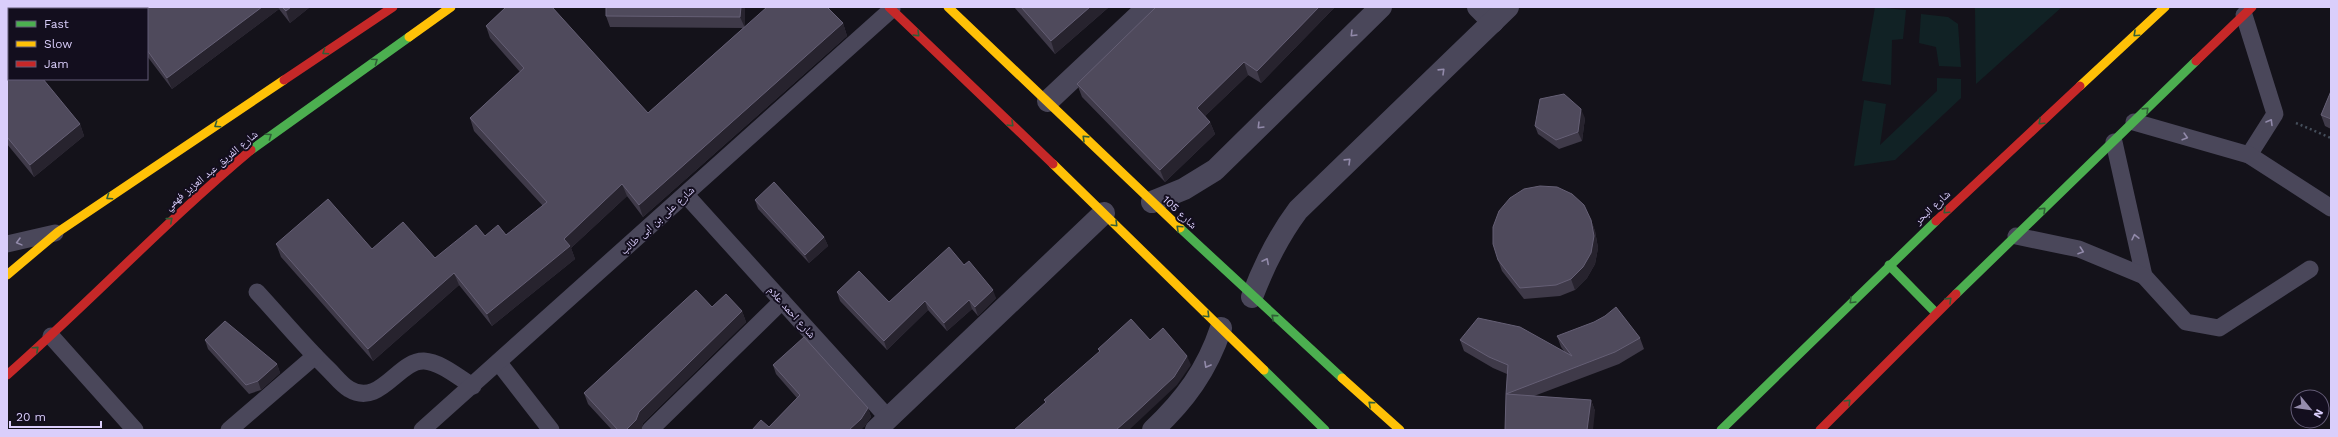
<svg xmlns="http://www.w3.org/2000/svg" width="2338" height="437" font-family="'Work Sans','Noto Naskh Arabic',sans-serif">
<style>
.green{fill:#112225}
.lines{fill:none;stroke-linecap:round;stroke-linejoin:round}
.path{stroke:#454e5b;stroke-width:2.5;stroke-dasharray:2 3;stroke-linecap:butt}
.lane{stroke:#4a475a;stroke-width:17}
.street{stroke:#4a475a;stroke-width:22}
.fast{stroke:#4caf50;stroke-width:9}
.slow{stroke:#ffc107;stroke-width:9}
.jam{stroke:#c62828;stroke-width:9}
.wall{fill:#3f3a49}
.shaded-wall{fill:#27232e}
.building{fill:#4f4a5c;stroke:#655f75}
.oneway{stroke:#305e37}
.oneway2{stroke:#928aaa}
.labels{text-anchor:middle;stroke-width:4;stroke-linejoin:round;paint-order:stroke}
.street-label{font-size:11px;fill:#dacefb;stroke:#130e1e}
</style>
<rect width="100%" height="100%" fill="#14121a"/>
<g class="green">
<path d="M1875 7 1906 10 1903 39 1892 40 1891 85 1862 81Z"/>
<path d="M1982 7H2062L1976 84 1975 8Z"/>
<path d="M1921 14 1948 17 1958 24 1961 67 1939 66 1936 47 1919 43Z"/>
<path d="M1937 78 1961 79V98L1895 160 1854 166 1864 100 1886 104 1880 145 1937 91Z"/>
</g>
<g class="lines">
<path class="path" d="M2296 123 2331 138"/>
<g class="lane">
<path d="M2244 15 2275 114 2249 155"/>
<path d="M2134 122 2249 155 2331 208"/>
<path d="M2114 142 2144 276"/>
<path d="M686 195 889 419"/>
<path d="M2016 236 2079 249 2144 276 2186 322 2219 328 2310 269"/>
<path d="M7 244 55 233"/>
<path d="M257 292C281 318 304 346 329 370 335 376 342 385 349 389 380 408 398 360 424 361 441 362 459 378 473 386"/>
<path d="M51 336 135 430"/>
<path d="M499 363 551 430"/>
<path d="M229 430 315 356"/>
<path d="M422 430 892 9"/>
<path d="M650 430 782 301"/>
</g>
<g class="street">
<path d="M1478 7 1493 22"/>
<path d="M1048 101 1148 7"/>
<path d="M1152 202 1184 189 1215 170 1381 7"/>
<path d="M1252 297C1264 265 1278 237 1298 210L1508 7"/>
<path d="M876 430 1104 213"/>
<path d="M1153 430C1185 400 1207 370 1221 328"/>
</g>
<g class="fast">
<path d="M251 150 409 37"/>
<path d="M1180 228 1342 378"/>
<path d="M1889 265 1936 313"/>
<path d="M1956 294 2196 61"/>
<path d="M1264 370 1325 430"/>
<path d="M1721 430 1936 221"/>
</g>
<g class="slow">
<path d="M948 7 1180 228"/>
<path d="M409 37 451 7"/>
<path d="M2080 86 2165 7"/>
<path d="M1053 164 1264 370"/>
<path d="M7 275 58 232 284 80"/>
<path d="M1342 378 1400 430"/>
</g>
<g class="jam">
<path d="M889 7 1053 164"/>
<path d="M2196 61 2252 7"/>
<path d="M284 80 393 7"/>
<path d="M1936 221 2080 86"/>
<path d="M7 375C90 302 166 221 251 150"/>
<path d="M1820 430 1956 294"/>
</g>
</g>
<g class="wall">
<path d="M11 7H85L82 9H9V79L80 124 84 136 34 177 7 144V11Z"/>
<path d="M141 7H310L290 23 279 9 172 89 147 56V9H142Z"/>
<path d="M745 7V27L843 23 847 36 643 217 627 196 571 248 575 259 492 326 459 285 373 361 281 257 276 244 372 249 435 258 485 236 506 235 543 206 474 131 470 118 520 72 490 38 486 26 648 113 743 28 610 27 606 16Z"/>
<path d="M1014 7H1109L1055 54Z"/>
<path d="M1335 7 1261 83 1248 75 1205 116 1210 122 1215 134 1165 182 1082 97 1077 84Z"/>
<path d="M2331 91V129L2325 126 2321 115Z"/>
<path d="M1585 118 1582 141 1559 149 1538 134 1535 126Z"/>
<path d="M755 200 824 237 828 246 809 263 758 209Z"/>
<path d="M1591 220 1595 231 1598 248 1595 264 1587 278 1575 290 1560 296 1524 299 1502 271 1498 260Z"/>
<path d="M964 265 996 298 978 316 972 309 947 331 928 310 887 350 840 301 837 292 889 302Z"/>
<path d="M712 307 742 311 746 322 643 423 641 430H612L588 404 584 393Z"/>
<path d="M1557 336 1640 338 1644 349 1619 364 1534 396 1591 400 1595 411 1505 430 1507 374 1493 368 1464 351 1460 340 1564 351 1561 347Z"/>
<path d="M205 340 277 364 280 373 261 390 249 394 208 349Z"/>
<path d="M773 365 868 408 871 417 864 427H769L797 398 776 374Z"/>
</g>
<g class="shaded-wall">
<path d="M64 7H85L82 9H61Z"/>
<path d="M262 7H278L279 9 172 89 167 78Z"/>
<path d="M291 7H310L290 23 286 11Z"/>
<path d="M741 7H745V28L740 17Z"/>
<path d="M1090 7H1109L1055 54 1051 41Z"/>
<path d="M1319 7H1335L1261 83 1257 71Z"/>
<path d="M843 23 847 36 643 217 639 205Z"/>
<path d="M1244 62 1248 75 1201 120 1197 108Z"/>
<path d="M1581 109 1585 118 1582 141 1578 132Z"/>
<path d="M1210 122 1215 134 1165 182 1160 170Z"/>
<path d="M80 124 84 136 34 177 30 165Z"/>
<path d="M622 184 627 196 571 248 575 259 492 326 487 314 564 239Z"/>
<path d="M1591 220 1595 231 1598 248 1595 264 1587 278 1575 290 1571 279Z"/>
<path d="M824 237 828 246 809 263 805 255Z"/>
<path d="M454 273 459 285 373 361 368 349Z"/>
<path d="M993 290 996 298 978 316 975 307Z"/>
<path d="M969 300 972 309 947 331 944 323Z"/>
<path d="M925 301 928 310 887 350 884 341Z"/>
<path d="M742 311 746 322 643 423 641 430H626L639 412Z"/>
<path d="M1187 356 1191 365 1177 385 1129 430H1116Z"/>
<path d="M277 364 280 373 261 390 258 381Z"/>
<path d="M1591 400 1595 411 1593 430H1587Z"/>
<path d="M868 408 871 417 864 427 861 430H849Z"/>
</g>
<g class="building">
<path d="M11 7H64L61 9H9V79H43L80 124 30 165 7 137V11Z"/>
<path d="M145 7H262L167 78 147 50V9Z"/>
<path d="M282 7H291L286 11Z"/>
<path d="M506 7H552L648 113 767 7H827L843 23 639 205 622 184 564 239 570 246 487 314 454 273 368 349 276 244 328 199 372 249 403 222 435 258 476 225 485 236 498 225 506 235 547 202 470 118 524 68 486 26Z"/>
<path d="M606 7H741L740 17 606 16Z"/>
<path d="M1021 7H1090L1051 41Z"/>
<path d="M1156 7H1319L1257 71 1244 62 1197 108 1210 122 1160 170 1077 84Z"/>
<path d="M2331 91V119L2321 115Z"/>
<path d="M1564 94 1581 109 1578 132 1556 140 1535 126 1540 99Z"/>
<path d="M774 182 824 237 805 255 755 200Z"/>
<path d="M1540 186 1557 187 1572 194 1584 205 1591 220 1594 236 1591 253 1583 267 1571 279 1556 285 1520 288 1498 260 1493 244V227L1499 211 1510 198 1524 189Z"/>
<path d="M949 247 964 265 969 261 993 290 975 307 969 300 944 323 925 301 884 341 837 292 859 271 889 302Z"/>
<path d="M696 290 712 307 726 294 742 311 639 412 636 420 626 430H618L584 393Z"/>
<path d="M1616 307 1640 338 1615 352 1506 394 1508 365 1489 357 1460 340 1478 318 1520 327 1572 356 1557 336 1594 322 1605 316Z"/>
<path d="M1131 319 1150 340 1163 328 1187 356 1174 377 1132 416 1116 430H1014L1046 402 1044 400 1100 351 1098 349Z"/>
<path d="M225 321 277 364 258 381 246 385 205 340Z"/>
<path d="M804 337 868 408 861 419 849 430H752L761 420 769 427 800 395 773 365Z"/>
<path d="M1506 394 1591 400 1587 430H1505Z"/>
</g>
<defs><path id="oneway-chevron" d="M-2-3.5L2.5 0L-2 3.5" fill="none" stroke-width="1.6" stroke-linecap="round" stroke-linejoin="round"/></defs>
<g class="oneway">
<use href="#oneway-chevron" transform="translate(917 34) rotate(44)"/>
<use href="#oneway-chevron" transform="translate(2136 34) rotate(137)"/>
<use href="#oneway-chevron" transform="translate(325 52) rotate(146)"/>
<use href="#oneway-chevron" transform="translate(375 61) rotate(-35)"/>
<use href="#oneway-chevron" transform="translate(2146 110) rotate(-44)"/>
<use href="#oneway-chevron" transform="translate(2041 122) rotate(137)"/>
<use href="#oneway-chevron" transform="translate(1011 124) rotate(44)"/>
<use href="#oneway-chevron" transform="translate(217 125) rotate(146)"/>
<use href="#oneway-chevron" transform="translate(269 136) rotate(-35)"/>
<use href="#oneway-chevron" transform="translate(1085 138) rotate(-136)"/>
<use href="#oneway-chevron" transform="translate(109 197) rotate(146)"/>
<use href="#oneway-chevron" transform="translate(2043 210) rotate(-44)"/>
<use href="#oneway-chevron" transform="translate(1946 211) rotate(137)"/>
<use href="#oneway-chevron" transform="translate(170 220) rotate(-41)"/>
<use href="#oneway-chevron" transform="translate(1115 224) rotate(45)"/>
<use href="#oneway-chevron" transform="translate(1179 228) rotate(-137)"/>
<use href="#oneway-chevron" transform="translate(1949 300) rotate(-44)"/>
<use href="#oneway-chevron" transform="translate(1852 301) rotate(135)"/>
<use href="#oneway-chevron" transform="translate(1207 315) rotate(45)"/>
<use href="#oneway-chevron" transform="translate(1274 317) rotate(-138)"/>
<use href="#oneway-chevron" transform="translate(36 349) rotate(-42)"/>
<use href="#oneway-chevron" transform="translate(1848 402) rotate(-45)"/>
<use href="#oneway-chevron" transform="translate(1371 404) rotate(-138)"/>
</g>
<g class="oneway2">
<use href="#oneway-chevron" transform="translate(1353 34) rotate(135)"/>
<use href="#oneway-chevron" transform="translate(1442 71) rotate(-44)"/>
<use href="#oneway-chevron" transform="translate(2270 122) rotate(-59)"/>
<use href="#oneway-chevron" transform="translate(1260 126) rotate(135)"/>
<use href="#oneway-chevron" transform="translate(2185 137) rotate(16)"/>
<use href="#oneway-chevron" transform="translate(1348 161) rotate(-44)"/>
<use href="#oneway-chevron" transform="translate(2135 237) rotate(-103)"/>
<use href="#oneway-chevron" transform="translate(19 242) rotate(165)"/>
<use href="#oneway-chevron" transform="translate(2081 251) rotate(19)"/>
<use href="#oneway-chevron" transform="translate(1266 261) rotate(-63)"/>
<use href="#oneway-chevron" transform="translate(1207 365) rotate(119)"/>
</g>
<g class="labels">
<g class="street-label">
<text transform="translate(211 170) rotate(-40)" y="4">شارع الفريق عبد العزيز فهمي</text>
<text transform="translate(1932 207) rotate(-43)" y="4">شارع البحر</text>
<text transform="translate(1180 212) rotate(43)" y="4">شارع 105</text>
<text transform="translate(657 220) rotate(-42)" y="4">شارع على بن ابى طالب</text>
<text transform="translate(792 312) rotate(48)" y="4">شارع احمد علام</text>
</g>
</g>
<rect width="2338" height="437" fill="none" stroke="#dacefb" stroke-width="16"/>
<rect x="8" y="8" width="140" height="72" fill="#130e1e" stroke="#635b76"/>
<rect x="16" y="21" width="20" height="6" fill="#4caf50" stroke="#635b76"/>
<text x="44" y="28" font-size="12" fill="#dacefb">Fast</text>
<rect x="16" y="41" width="20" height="6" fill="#ffc107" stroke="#635b76"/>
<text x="44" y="48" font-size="12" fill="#dacefb">Slow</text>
<rect x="16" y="61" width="20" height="6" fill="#c62828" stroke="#635b76"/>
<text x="44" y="68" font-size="12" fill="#dacefb">Jam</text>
<g transform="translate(2310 409) rotate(119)"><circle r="19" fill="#130e1e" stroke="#635b76"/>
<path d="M0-3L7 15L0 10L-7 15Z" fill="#958cac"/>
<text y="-6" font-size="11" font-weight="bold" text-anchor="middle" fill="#dacefb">N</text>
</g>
<path d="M10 421v6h91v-6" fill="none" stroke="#dacefb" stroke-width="2"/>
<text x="16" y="421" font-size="12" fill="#dacefb" stroke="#130e1e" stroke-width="3" paint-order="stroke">20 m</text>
</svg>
